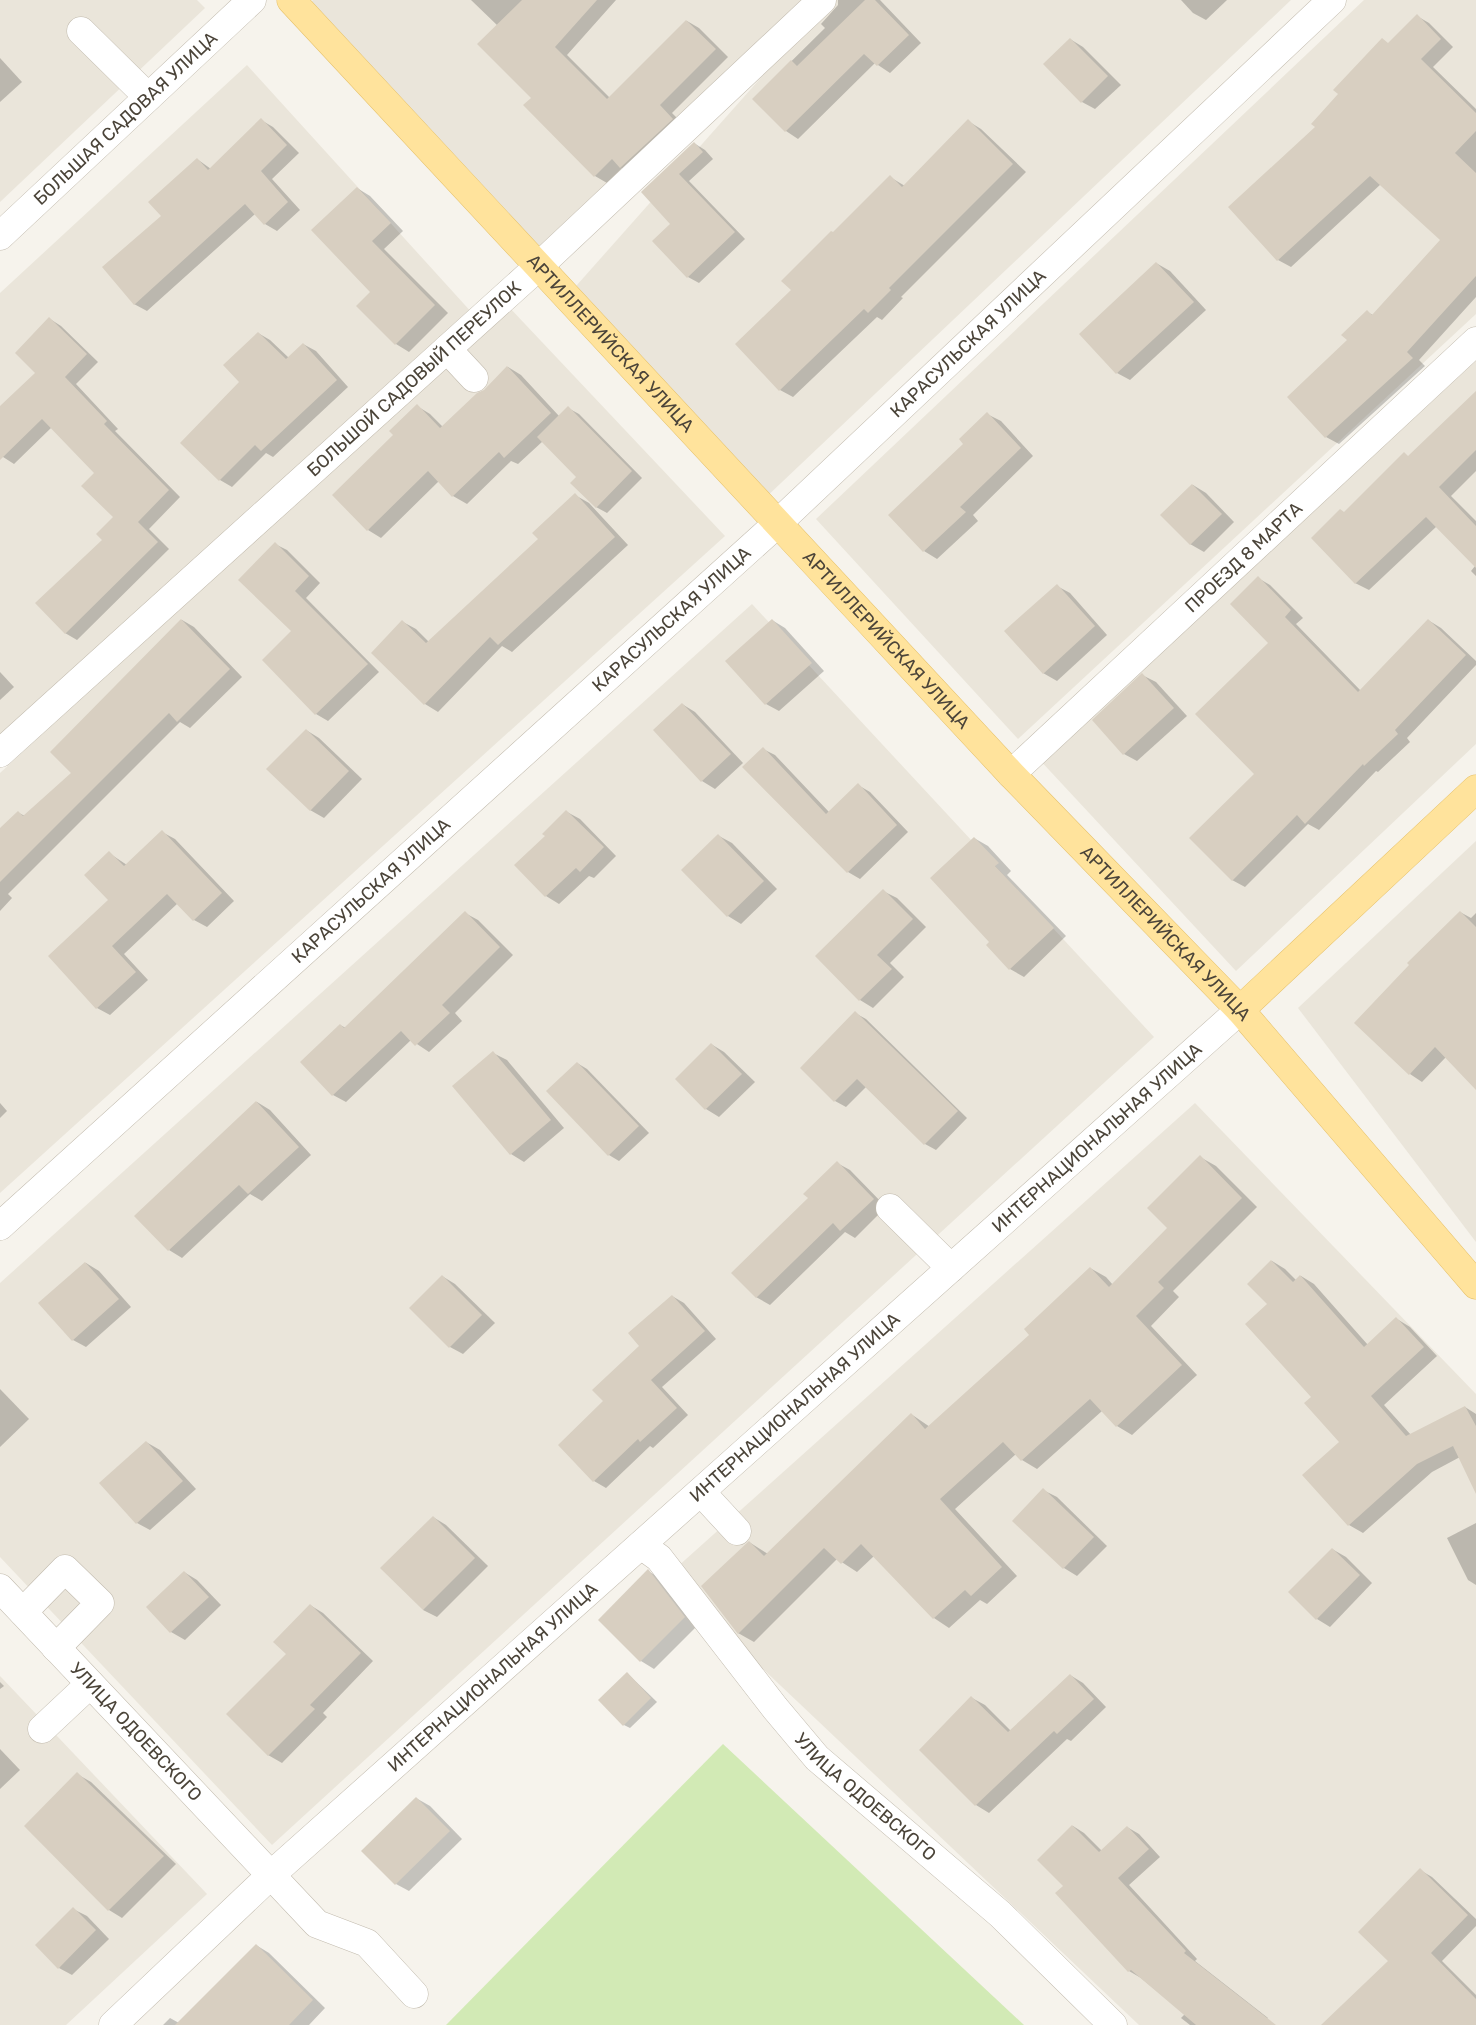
<svg xmlns="http://www.w3.org/2000/svg" width="1476" height="2025" font-family="Rubik,sans-serif">
<style>
.residential{fill:#eae5da}
.green{fill:#d2eab5}
.shadow{fill:#0003}
.building{fill:#d8cfc1}
.lines{fill:none;stroke-linecap:round;stroke-linejoin:round}
.minor-casing{stroke:#c2bbae;stroke-width:29}
.major-casing{stroke:#e6c16a;stroke-width:29}
.minor{stroke:#fff;stroke-width:28}
.major{stroke:#ffe39c;stroke-width:28}
.labels{text-anchor:middle;stroke-width:4;stroke-linejoin:round;paint-order:stroke}
.street-label{font-size:18px;fill:#4b4439;stroke:#fff}
</style>
<rect width="100%" height="100%" fill="#f6f3ec"/>
<g class="residential">
<path d="M0 0H197L205 8 0 202Z"/>
<path d="M313 0H806L532 257 307 6Z"/>
<path d="M830 0H1291L760 503 569 294Z"/>
<path d="M1364 0H1476V314L1018 739 816 519Z"/>
<path d="M247 65 474 315 0 740V293Z"/>
<path d="M508 306 725 536 0 1193V773Z"/>
<path d="M1476 355V744L1236 971 1037 757Z"/>
<path d="M752 604 1154 1037 272 1845 0 1557V1283Z"/>
<path d="M1476 841V1242L1298 1008Z"/>
<path d="M1195 1103 1476 1394V2025H1139L666 1577Z"/>
<path d="M0 1676 207 1894 66 2025H0Z"/>
</g>
<path class="green" d="M723 1744 1024 2025H446Z"/>
<g class="shadow">
<path d="M471 0H616L567 55 610 98 687 21 699 28 728 57 672 113 685 126 633 175 622 168 607 183 595 176 533 98 498 26Z"/>
<path d="M838 0H880L921 43 890 73 875 63 798 139 786 131 753 99 825 28 821 24 838 5Z"/>
<path d="M1181 0H1227L1206 20 1193 13Z"/>
<path d="M1417 16 1429 23 1453 47 1433 67 1476 109V297L1419 360 1425 366 1339 444 1326 437 1348 340 1367 312 1373 315 1442 239 1381 184 1291 267 1278 260 1317 127 1389 44Z"/>
<path d="M1070 39 1083 47 1121 85 1095 109 1082 102Z"/>
<path d="M0 58 22 82 0 102Z"/>
<path d="M261 120 273 127 299 153 272 179 300 210 277 231 265 224 255 214 147 311 134 304 163 216 197 159 211 169Z"/>
<path d="M968 121 981 129 1026 172 901 297 903 298 882 320 877 317 793 397 780 390 792 290 890 177 905 186Z"/>
<path d="M694 143 705 150 713 159 689 181 745 239 699 283 688 277 672 224 643 192Z"/>
<path d="M357 188 370 196 403 231 384 249 448 313 409 352 396 344 371 292Z"/>
<path d="M1156 263 1170 271 1206 310 1130 380 1117 373Z"/>
<path d="M50 319 61 326 98 362 76 384 118 429 115 431 180 497 149 529 169 549 77 640 65 633 115 517 95 473 52 427 14 464 0 455V408L37 373Z"/>
<path d="M258 333 270 340 289 358 303 344 316 351 348 387 273 457 266 453 232 487 220 480 181 443 240 382Z"/>
<path d="M508 367 521 375 559 416 568 408 579 414 642 478 607 513 596 507 578 477 543 441 518 464 511 461 467 504 453 496 439 481 381 538 368 530 395 435 417 406 430 414 443 427 485 391Z"/>
<path d="M1476 409V471L1451 496 1476 521V576L1471 571 1475 566 1437 526 1369 590 1355 583 1345 513 1404 454 1409 457Z"/>
<path d="M987 414 1001 421 1033 456 973 515 978 521 937 559 924 551 965 444Z"/>
<path d="M1193 485 1206 493 1234 522 1204 552 1190 544Z"/>
<path d="M575 495 589 503 628 545 512 652 502 646 438 712 425 704 372 653 403 622 416 629 429 642 540 539Z"/>
<path d="M275 544 287 550 320 583 306 598 379 672 328 721 316 714 264 660 293 631Z"/>
<path d="M1258 578 1270 585 1303 618 1296 624 1361 691 1428 620 1441 628 1476 661V665L1407 738 1410 742 1378 772 1376 771 1319 830 1308 824 1245 887 1232 880 1256 774 1270 643Z"/>
<path d="M1057 586 1070 593 1107 635 1057 681 1043 673Z"/>
<path d="M182 620 194 627 242 677 190 728 180 722 8 894 12 898 0 911V830L19 813 25 816 72 773Z"/>
<path d="M772 620 785 628 824 671 779 711 766 704Z"/>
<path d="M0 672 14 687 0 700Z"/>
<path d="M1142 675 1156 682 1187 716 1137 761 1124 754Z"/>
<path d="M682 704 695 712 743 763 715 789 702 781 654 730Z"/>
<path d="M306 730 319 738 362 779 324 818 310 810Z"/>
<path d="M763 749 775 755 829 812 858 785 870 792 908 832 860 879 848 872 744 767Z"/>
<path d="M567 812 580 819 616 856 594 878 589 876 559 904 546 896 547 836Z"/>
<path d="M162 832 175 839 234 901 207 927 194 920 178 903 124 954 148 980 110 1015 97 1008 110 900 109 853 127 865Z"/>
<path d="M719 836 732 843 777 889 741 924 728 916Z"/>
<path d="M974 838 988 846 1011 871 1007 875 1066 936 1024 977 1010 969 987 945 991 942Z"/>
<path d="M883 891 897 898 926 927 890 963 904 977 873 1008 860 1000 816 956Z"/>
<path d="M1460 912 1471 918 1476 913V1065L1446 1057 1422 1082 1410 1074Z"/>
<path d="M465 913 478 920 513 955 455 1013 462 1021 429 1052 411 1040 346 1102 333 1095 340 1025 346 1028Z"/>
<path d="M855 1013 866 1019 967 1118 936 1150 925 1144 866 1087 846 1107 835 1101 802 1068Z"/>
<path d="M711 1044 724 1052 755 1082 719 1117 706 1109 676 1079Z"/>
<path d="M493 1053 507 1060 564 1128 524 1162 511 1154Z"/>
<path d="M577 1063 587 1069 649 1133 619 1161 609 1155Z"/>
<path d="M257 1102 270 1110 311 1155 262 1201 250 1194 182 1258 169 1250Z"/>
<path d="M0 1103 7 1111 0 1118Z"/>
<path d="M1200 1157 1216 1166 1257 1207 1173 1291 1179 1297 1151 1326 1197 1375 1132 1435 1117 1426 1102 1411 1037 1469 1022 1460 1016 1454 955 1509 1017 1576 987 1604 980 1600 949 1628 934 1618 874 1556 857 1572 837 1559 754 1642 738 1633 749 1542 768 1554 911 1414 930 1427 1031 1335 1090 1268 1106 1277 1113 1285 1169 1228Z"/>
<path d="M837 1163 850 1170 886 1207 855 1238 845 1232 770 1305 756 1297 810 1198Z"/>
<path d="M1272 1261 1285 1269 1296 1280 1301 1276 1314 1284 1368 1345 1397 1319 1410 1327 1437 1356 1384 1405 1411 1435 1465 1407 1476 1414V1491L1460 1457 1432 1472 1363 1533 1349 1525 1341 1442 1313 1397 1269 1304Z"/>
<path d="M86 1263 99 1271 131 1307 86 1347 73 1340Z"/>
<path d="M442 1276 455 1284 495 1323 463 1354 450 1347Z"/>
<path d="M672 1296 684 1303 716 1339 662 1387 688 1415 653 1448 650 1446 606 1488 594 1481 604 1401Z"/>
<path d="M0 1389 29 1419 0 1447Z"/>
<path d="M146 1442 160 1450 196 1489 150 1530 137 1523Z"/>
<path d="M1043 1490 1057 1497 1107 1546 1077 1576 1064 1568 1014 1521Z"/>
<path d="M433 1517 446 1525 488 1566 437 1617 423 1610Z"/>
<path d="M1476 1523V1585L1468 1580 1447 1538Z"/>
<path d="M1332 1549 1346 1557 1372 1583 1330 1627 1317 1619Z"/>
<path d="M648 1571 662 1579 698 1625 654 1669 641 1661 599 1620Z"/>
<path d="M184 1572 197 1580 221 1605 185 1640 171 1632 148 1607Z"/>
<path d="M310 1605 323 1613 373 1661 323 1713 327 1717 282 1763 268 1755 287 1654Z"/>
<path d="M627 1673 657 1702 630 1728 624 1725Z"/>
<path d="M1070 1675 1083 1683 1106 1707 1071 1741 1067 1739 989 1813 976 1805 921 1750 972 1698 985 1705 1011 1731Z"/>
<path d="M0 1682 4 1686 0 1689Z"/>
<path d="M0 1749 20 1770 0 1789Z"/>
<path d="M77 1774 91 1782 176 1864 122 1918 109 1910Z"/>
<path d="M416 1798 430 1806 462 1839 409 1891 396 1884Z"/>
<path d="M1073 1826 1084 1833 1102 1851 1127 1827 1139 1834 1160 1857 1129 1885 1197 1959 1195 1961 1268 2018 1262 2025H1190L1181 2018 1185 2014 1141 1978 1129 1971 1064 1886Z"/>
<path d="M1420 1870 1432 1877 1476 1919V1926L1442 1961 1476 1995V2025H1353L1390 1962Z"/>
<path d="M73 1909 87 1916 109 1939 72 1975 59 1968Z"/>
<path d="M256 1945 269 1953 325 2008 309 2025H163L170 2018 179 2023Z"/>
</g>
<g class="building">
<path d="M522 0H597L555 47 607 99 686 20 716 49 660 105 673 119 620 168 612 159 594 177 523 105 531 98 477 44Z"/>
<path d="M865 0H875L909 35 877 66 864 54 785 132 752 99 791 60 797 66Z"/>
<path d="M1417 14 1441 39 1421 59 1476 113V131L1455 153 1476 173V276L1407 352 1413 358 1325 438 1287 397 1347 340 1341 335 1367 310 1372 315 1440 240 1370 176 1277 261 1228 207 1315 127 1311 124 1338 94 1333 90 1382 38 1388 43Z"/>
<path d="M1070 38 1108 76 1081 103 1043 64Z"/>
<path d="M261 118 287 145 261 171 288 202 264 225 245 204 134 305 102 267 161 216 148 202 197 158 208 170Z"/>
<path d="M968 119 1013 164 889 288 891 290 868 313 864 309 779 391 735 344 791 290 781 281 831 231 833 232 890 175 902 187Z"/>
<path d="M694 142 703 152 679 174 735 232 687 278 652 241 670 224 641 192Z"/>
<path d="M357 187 391 223 372 241 435 305 395 345 356 306 370 292 311 230Z"/>
<path d="M1156 262 1194 302 1116 374 1079 334Z"/>
<path d="M49 317 87 354 65 377 107 421 104 424 169 490 138 522 158 542 65 634 35 603 102 540 96 534 113 517 81 486 94 473 42 419 0 460V406L35 373 15 353Z"/>
<path d="M258 332 286 359 303 343 337 380 261 451 255 445 219 481 180 443 239 382 223 365Z"/>
<path d="M507 366 551 413 504 458 499 452 452 497 428 471 367 531 332 495 393 435 389 431 417 404 440 428 477 393 484 390Z"/>
<path d="M1476 391V450L1439 487 1476 526V568L1426 517 1355 584 1311 538 1340 509 1344 512 1404 452 1408 456Z"/>
<path d="M568 406 632 471 596 508 570 483 576 477 537 437Z"/>
<path d="M987 412 1021 448 960 507 966 512 923 552 888 515 963 444 959 439Z"/>
<path d="M1192 484 1222 514 1190 545 1160 515Z"/>
<path d="M575 493 615 537 498 645 490 637 424 705 371 653 402 620 426 643 538 539 532 533Z"/>
<path d="M275 542 309 576 295 591 368 664 315 715 262 660 291 631 238 580Z"/>
<path d="M1258 576 1291 610 1285 617 1358 692 1428 619 1466 655 1395 730 1398 734 1364 766 1363 764 1305 824 1297 815 1232 881 1189 838 1254 774 1195 714 1268 643 1230 604Z"/>
<path d="M1057 584 1095 626 1043 674 1004 631Z"/>
<path d="M181 619 230 669 177 722 169 713 0 882V828L18 811 23 816 71 773 50 752Z"/>
<path d="M772 619 812 663 765 705 725 661Z"/>
<path d="M1142 673 1174 708 1123 755 1092 720Z"/>
<path d="M682 703 731 754 701 782 653 730Z"/>
<path d="M306 729 349 771 310 811 266 769Z"/>
<path d="M763 747 826 814 858 783 897 825 847 873 742 767Z"/>
<path d="M566 810 604 847 580 872 576 868 545 897 514 865 545 836 542 834Z"/>
<path d="M162 830 222 893 193 921 167 894 112 946 136 972 96 1009 48 956 108 900 84 875 109 851 124 866Z"/>
<path d="M718 834 764 881 727 917 681 870Z"/>
<path d="M974 837 999 863 995 866 1054 928 1009 970 986 945 989 942 930 878Z"/>
<path d="M883 889 913 919 877 955 892 969 859 1001 815 956Z"/>
<path d="M465 911 500 947 442 1005 450 1013 415 1046 401 1031 332 1096 300 1062 340 1024 344 1028Z"/>
<path d="M1460 911 1476 927V1090L1435 1047 1409 1075 1354 1023 1409 965 1407 963Z"/>
<path d="M855 1011 958 1111 924 1145 857 1079 834 1102 800 1068Z"/>
<path d="M711 1043 742 1074 705 1110 675 1079Z"/>
<path d="M493 1051 551 1120 510 1155 452 1086Z"/>
<path d="M577 1062 639 1126 608 1156 546 1091Z"/>
<path d="M256 1101 299 1147 248 1194 239 1185 168 1251 134 1216Z"/>
<path d="M1200 1155 1242 1198 1158 1282 1164 1288 1136 1316 1182 1365 1116 1427 1090 1399 1021 1461 1003 1442 940 1499 1002 1567 971 1596 965 1590 933 1619 861 1544 841 1564 824 1548 738 1634 701 1586 749 1541 764 1556 911 1413 925 1429 1029 1335 1024 1329 1090 1267 1109 1287 1167 1228 1147 1208Z"/>
<path d="M837 1161 874 1199 840 1231 833 1223 756 1298 731 1273 808 1198 803 1194Z"/>
<path d="M1271 1260 1293 1282 1300 1275 1364 1347 1396 1317 1424 1347 1371 1396 1406 1436 1465 1406 1476 1426V1494L1453 1446 1417 1464 1348 1526 1302 1475 1339 1442 1304 1403 1311 1397 1245 1324 1267 1304 1247 1284Z"/>
<path d="M85 1262 119 1299 72 1341 38 1303Z"/>
<path d="M442 1275 482 1315 449 1348 409 1308Z"/>
<path d="M672 1295 705 1331 651 1380 677 1408 640 1442 638 1439 593 1482 558 1445 603 1401 592 1390 639 1346 628 1333Z"/>
<path d="M146 1441 183 1481 136 1524 99 1483Z"/>
<path d="M1043 1488 1094 1537 1063 1569 1012 1521Z"/>
<path d="M433 1516 475 1558 423 1610 380 1568Z"/>
<path d="M1332 1548 1360 1575 1316 1620 1288 1592Z"/>
<path d="M648 1569 685 1617 640 1662 598 1620Z"/>
<path d="M184 1571 209 1597 170 1633 146 1607Z"/>
<path d="M310 1604 361 1653 310 1705 315 1709 268 1756 226 1714 286 1654 273 1642Z"/>
<path d="M627 1672 651 1698 623 1726 598 1700Z"/>
<path d="M1070 1674 1094 1699 1057 1734 1054 1731 975 1806 919 1750 971 1696 1008 1732Z"/>
<path d="M77 1772 164 1856 108 1911 24 1826Z"/>
<path d="M416 1797 450 1831 395 1885 361 1851Z"/>
<path d="M1072 1825 1099 1852 1127 1826 1149 1849 1118 1878 1186 1951 1184 1953 1276 2025H1196L1131 1970 1128 1972 1055 1893 1063 1886 1037 1860Z"/>
<path d="M1420 1868 1468 1915 1431 1953 1476 1999V2025H1321L1388 1961 1358 1932Z"/>
<path d="M73 1907 96 1930 58 1969 35 1945Z"/>
<path d="M256 1944 313 2000 289 2025H175Z"/>
</g>
<g class="lines">
<defs>
<g id="minor">
<path d="M81 31 148 97"/>
<path id="s1" d="M0 236 252 0"/>
<path d="M447 349 474 378"/>
<path id="s2" d="M0 753 539 266 822 0"/>
<path id="s3" d="M1011 774 1476 341"/>
<path d="M890 1208 951 1268"/>
<path id="s4" d="M0 1226 779 522 1332 0"/>
<path d="M701 1492 737 1531"/>
<path id="s5" d="M641 1545 659 1558 775 1708 817 1758 1000 1914 1113 2025"/>
<path id="s6" d="M0 1588 317 1924 367 1943 414 1994"/>
<path d="M23 1612 65 1569 100 1603 56 1648"/>
<path d="M42 1729 90 1684"/>
<path id="s7" d="M113 2025 272 1874 1240 1010"/>
</g>
<g id="major">
<path id="s8" d="M291 0 1011 774 1240 1010 1476 1285"/>
<path d="M1240 1010 1476 789"/>
</g>
</defs>
<use href="#minor" class="minor-casing"/>
<use href="#major" class="major-casing"/>
<use href="#minor" class="minor"/>
<use href="#major" class="major"/>
</g>
<g class="labels">
<g class="street-label">
<text dy="6" stroke="none"><textPath href="#s1" startOffset="172">БОЛЬШАЯ САДОВАЯ УЛИЦА</textPath></text>
<text dy="6" stroke="none"><textPath href="#s8" startOffset="469">АРТИЛЛЕРИЙСКАЯ УЛИЦА</textPath></text>
<text dy="6" stroke="none"><textPath href="#s4" startOffset="1310">КАРАСУЛЬСКАЯ УЛИЦА</textPath></text>
<text dy="6" stroke="none"><textPath href="#s2" startOffset="558">БОЛЬШОЙ САДОВЫЙ ПЕРЕУЛОК</textPath></text>
<text dy="6" stroke="none"><textPath href="#s3" startOffset="318">ПРОЕЗД 8 МАРТА</textPath></text>
<text dy="6" stroke="none"><textPath href="#s4" startOffset="905">КАРАСУЛЬСКАЯ УЛИЦА</textPath></text>
<text dy="6" stroke="none"><textPath href="#s8" startOffset="874">АРТИЛЛЕРИЙСКАЯ УЛИЦА</textPath></text>
<text dy="6" stroke="none"><textPath href="#s4" startOffset="500">КАРАСУЛЬСКАЯ УЛИЦА</textPath></text>
<text dy="6" stroke="none"><textPath href="#s8" startOffset="1279">АРТИЛЛЕРИЙСКАЯ УЛИЦА</textPath></text>
<text dy="6" stroke="none"><textPath href="#s7" startOffset="1325">ИНТЕРНАЦИОНАЛЬНАЯ УЛИЦА</textPath></text>
<text dy="6" stroke="none"><textPath href="#s7" startOffset="920">ИНТЕРНАЦИОНАЛЬНАЯ УЛИЦА</textPath></text>
<text dy="6" stroke="none"><textPath href="#s7" startOffset="515">ИНТЕРНАЦИОНАЛЬНАЯ УЛИЦА</textPath></text>
<text dy="6" stroke="none"><textPath href="#s6" startOffset="198">УЛИЦА ОДОЕВСКОГО</textPath></text>
<text dy="6" stroke="none"><textPath href="#s5" startOffset="339">УЛИЦА ОДОЕВСКОГО</textPath></text>
</g>
</g>
</svg>
